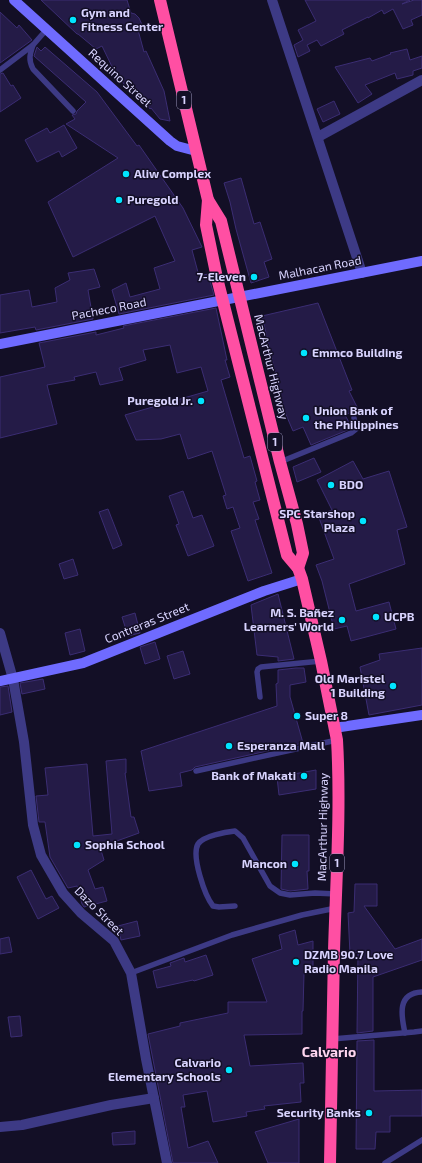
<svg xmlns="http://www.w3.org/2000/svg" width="422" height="1163" font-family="'Exo 2',sans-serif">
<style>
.building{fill:#241b47;stroke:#3b2d73}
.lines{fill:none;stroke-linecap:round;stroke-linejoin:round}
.lane{stroke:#3d3a85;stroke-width:5.5}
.street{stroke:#3d3a85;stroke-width:10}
.secondary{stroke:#6f6bff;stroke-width:10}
.highway{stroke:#ff4fa3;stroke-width:12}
.poi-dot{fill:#00e5ff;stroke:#130f26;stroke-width:1.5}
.labels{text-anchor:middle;stroke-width:3;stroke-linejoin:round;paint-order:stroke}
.shield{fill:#130f26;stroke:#9e99be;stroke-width:1}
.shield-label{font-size:11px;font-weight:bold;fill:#d9d4ff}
.poi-label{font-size:12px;font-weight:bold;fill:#d9d4ff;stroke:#130f26;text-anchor:start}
.street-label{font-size:12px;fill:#d9d4ff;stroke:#130f26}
.quarter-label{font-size:14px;font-weight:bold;fill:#ffd6f0;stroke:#130f26}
</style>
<rect width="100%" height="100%" fill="#130f26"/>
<g class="building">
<path d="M41 0H127L131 13 135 14 139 18 143 27 138 30 144 52 146 51 164 91 170 121 160 119 151 108 150 109 135 90 130 94 120 78 118 79 102 46 96 49 78 34H77Z"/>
<path d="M305 0H410L402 4 414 0H422V15L411 20 413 25 403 29 393 9 384 14 382 10 368 18V17L342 30 344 34 321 46 317 40 307 45 310 51 298 57 294 45 303 40 298 30 316 21Z"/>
<path d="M0 12 17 28 19 25 32 40 0 63Z"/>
<path d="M37 47 41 51 45 47 97 92 137 146 139 145 183 208 202 247 192 250 199 276 208 274 214 295 119 314 112 290 126 283 130 297 160 289 154 268 175 261 155 216 73 257 48 202 118 158 66 124 75 119 72 115 76 114 77 111 86 102 34 56Z"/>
<path d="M407 49 410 60 422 56V68L413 71V75L397 79 395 73 365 85 372 94 358 103 335 67 370 58 372 61 391 54 390 53Z"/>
<path d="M3 73 11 86 13 85 21 98 0 112V74Z"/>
<path d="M334 101 340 114 323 122 317 109Z"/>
<path d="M64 125 77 148 62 157 59 151 37 162 25 140 47 128 50 133Z"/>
<path d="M241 178 254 224 260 222 272 259 264 262 269 277 251 283 236 229 230 202 224 183Z"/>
<path d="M94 269 100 287 88 290 93 319 36 330 35 327 0 333V295L29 290 32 307 57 302 55 288 70 280 68 273Z"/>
<path d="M318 303 352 390 349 391 358 409 345 415 351 426 350 429 311 445 303 427 293 431 284 410 262 316Z"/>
<path d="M216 308 227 360H225L230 377 221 380 244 458 250 456 257 481 255 482 260 500 253 502 259 519 255 520 272 573 248 581 231 531 240 528 233 507 227 509 223 496 226 495 212 451 188 459 180 434 161 439 136 440 125 415 208 391 201 367 177 373 170 345 143 350 146 360 119 368 123 380 100 385 96 372 74 377 75 380 47 385 57 424 0 438V377L45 367 39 343 96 332V335L124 328 123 326Z"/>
<path d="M314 458 321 472 297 482 293 467Z"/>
<path d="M353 461 363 479 389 471 407 527 397 530 405 564 349 584 356 611 389 602 396 629 351 641 347 626 334 629 322 581 316 565 334 559 318 515 332 510 317 480Z"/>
<path d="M183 491 193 518 202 515 214 546 188 556 176 525 179 524 169 496Z"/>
<path d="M108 509 122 545 113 549 99 512Z"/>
<path d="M73 559 78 575 64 579 59 564Z"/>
<path d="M278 594 294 659 278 661V657L257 655 251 605Z"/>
<path d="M135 613 140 633 128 636 122 617Z"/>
<path d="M80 629 85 651 70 655 65 633Z"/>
<path d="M155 642 160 659 145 664 140 647Z"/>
<path d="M422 648V705L369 715 360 667 380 660 379 654Z"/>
<path d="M183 651 190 674 174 679 167 656Z"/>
<path d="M296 668H304L306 682 290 685V697L303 743 195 767 192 770 180 773 182 786 149 791 141 751 277 706 276 684 278 683V670Z"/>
<path d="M43 679 45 689 22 694 20 683Z"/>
<path d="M8 686 12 712 0 715V687Z"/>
<path d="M126 759V773H125L131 817H134L139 833 100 847 104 860 88 870 95 889 103 887 107 901 84 907 82 904 77 886 68 888 50 857 45 822H39L36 796 48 795 45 768 87 764 93 836 112 834 106 761Z"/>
<path d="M316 770V789L279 795 277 777Z"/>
<path d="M282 835H309V871H307L308 889 290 891 281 889Z"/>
<path d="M31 870 46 899 52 896 59 908 38 919 17 877Z"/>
<path d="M355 884H377V906H364L395 949 422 939V960L373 977V1031L357 1033 358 952 350 954 348 913 354 912Z"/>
<path d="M137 921 140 936 121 940 118 926Z"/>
<path d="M295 930 298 945 313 941V971L304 973 303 1011H302V1034L244 1035 250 1066 303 1063 304 1083H300L301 1102 264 1106 265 1109 246 1112 247 1116 213 1122 207 1091 183 1095 185 1107H181L188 1148 208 1141 218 1163H173L148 1034 180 1026V1023L228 1013V1002H267L252 959 282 949 279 935Z"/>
<path d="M9 937 12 952 0 954V939Z"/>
<path d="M206 955 213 975 194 981 193 980 157 988 153 971 171 966 170 963 184 958 185 962Z"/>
<path d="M20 1016 22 1036 11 1037 8 1017Z"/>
<path d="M374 1040V1091L422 1090V1116H390V1132H376L375 1149H356L357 1041Z"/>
<path d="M299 1119V1163H268L255 1132Z"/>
<path d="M135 1131V1144L113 1145 112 1133Z"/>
</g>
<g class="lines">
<g class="lane">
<path d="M33 45C30 54 28 60 33 69L73 111"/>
<path d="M0 70 33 45 47 29"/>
<path d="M280 462 351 433 356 429 354 418"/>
<path d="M260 697 257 672 258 669 261 667 321 661"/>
<path d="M196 771 337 740"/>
<path d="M235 906 219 907 213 906C205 896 191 856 198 844 203 836 226 832 235 831L243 838 270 886 280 893 290 895 315 893 336 894"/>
<path d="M131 973 232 935 302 915 336 908"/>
<path d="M405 1033C401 1015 397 993 422 992"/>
<path d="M332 1039 414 1032 422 1031"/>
<path d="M385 1163 422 1140"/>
</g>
<g class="street">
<path d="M272 0 362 273"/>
<path d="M318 137 422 80"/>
<path d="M0 633 13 679 24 742 33 825 41 855 63 893 81 913 114 941 131 973 146 1059 167 1163"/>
<path d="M0 1127 22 1125 111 1105 154 1098"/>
</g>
<g class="secondary">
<path d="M14 0 170 141 177 146 196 151"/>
<path d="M0 344 422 261"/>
<path d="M0 681 83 663 264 591 302 579"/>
<path d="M334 728 422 715"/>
</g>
<g class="highway">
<path d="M160 0 208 200 221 221 280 462 297 524 303 553 298 568"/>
<path d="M208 200 206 225 217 278 287 555 298 568 302 579 321 661 337 740C341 809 336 882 334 951 332 1022 332 1092 330 1163"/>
</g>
</g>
<g class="poi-dot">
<circle cx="73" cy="20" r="4"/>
<circle cx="126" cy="174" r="4"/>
<circle cx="119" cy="200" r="4"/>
<circle cx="254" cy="277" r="4"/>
<circle cx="304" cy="353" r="4"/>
<circle cx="201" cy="401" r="4"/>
<circle cx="306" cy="418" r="4"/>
<circle cx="331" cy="485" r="4"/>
<circle cx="363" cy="521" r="4"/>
<circle cx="376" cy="617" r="4"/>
<circle cx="342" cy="620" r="4"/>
<circle cx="393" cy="686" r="4"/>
<circle cx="297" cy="716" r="4"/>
<circle cx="229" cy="746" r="4"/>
<circle cx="304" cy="776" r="4"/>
<circle cx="77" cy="845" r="4"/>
<circle cx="295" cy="864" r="4"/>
<circle cx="296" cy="962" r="4"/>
<circle cx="229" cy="1070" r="4"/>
<circle cx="369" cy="1113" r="4"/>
</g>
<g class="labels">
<g class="shield">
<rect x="177" y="91" width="14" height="18" rx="3"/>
<rect x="268" y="433" width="14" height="18" rx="3"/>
<rect x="330" y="854" width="14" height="18" rx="3"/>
</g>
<g class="shield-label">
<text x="184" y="104">1</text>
<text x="275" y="446">1</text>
<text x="337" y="867">1</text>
</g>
<g class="poi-label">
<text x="81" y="17">Gym and<tspan x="81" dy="14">Fitness Center</tspan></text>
<text x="134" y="178">Aliw Complex</text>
<text x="127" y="204">Puregold</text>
<text x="246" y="281" text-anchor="end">7-Eleven</text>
<text x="312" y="357">Emmco Building</text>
<text x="193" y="405" text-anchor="end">Puregold Jr.</text>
<text x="314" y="415">Union Bank of<tspan x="314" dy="14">the Philippines</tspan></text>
<text x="339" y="489">BDO</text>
<text x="355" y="518" text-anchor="end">SPC Starshop<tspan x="355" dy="14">Plaza</tspan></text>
<text x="334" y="617" text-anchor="end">M. S. Bañez<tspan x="334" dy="14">Learners' World</tspan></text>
<text x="384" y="621">UCPB</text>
<text x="385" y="683" text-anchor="end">Old Maristel<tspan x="385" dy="14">1 Building</tspan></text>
<text x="305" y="720">Super 8</text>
<text x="237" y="750">Esperanza Mall</text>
<text x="296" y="780" text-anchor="end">Bank of Makati</text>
<text x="85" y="849">Sophia School</text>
<text x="287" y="868" text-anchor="end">Mancon</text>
<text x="304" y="959">DZMB 90.7 Love<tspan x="304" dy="14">Radio Manila</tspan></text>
<text x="221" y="1067" text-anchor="end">Calvario<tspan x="221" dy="14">Elementary Schools</tspan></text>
<text x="361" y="1117" text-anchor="end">Security Banks</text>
</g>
<g class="street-label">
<text transform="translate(120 78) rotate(42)" y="4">Requino Street</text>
<text transform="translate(320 268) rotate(-11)" y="4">Malhacan Road</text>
<text transform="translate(109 309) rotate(-11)" y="4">Pacheco Road</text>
<text transform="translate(271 367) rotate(76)" y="4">MacArthur Highway</text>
<text transform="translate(147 623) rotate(-22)" y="4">Contreras Street</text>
<text transform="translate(323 827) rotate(-89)" y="4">MacArthur Highway</text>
<text transform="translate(99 911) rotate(45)" y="4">Dazo Street</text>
</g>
<g class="quarter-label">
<text x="329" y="1057">Calvario</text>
</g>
</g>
</svg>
